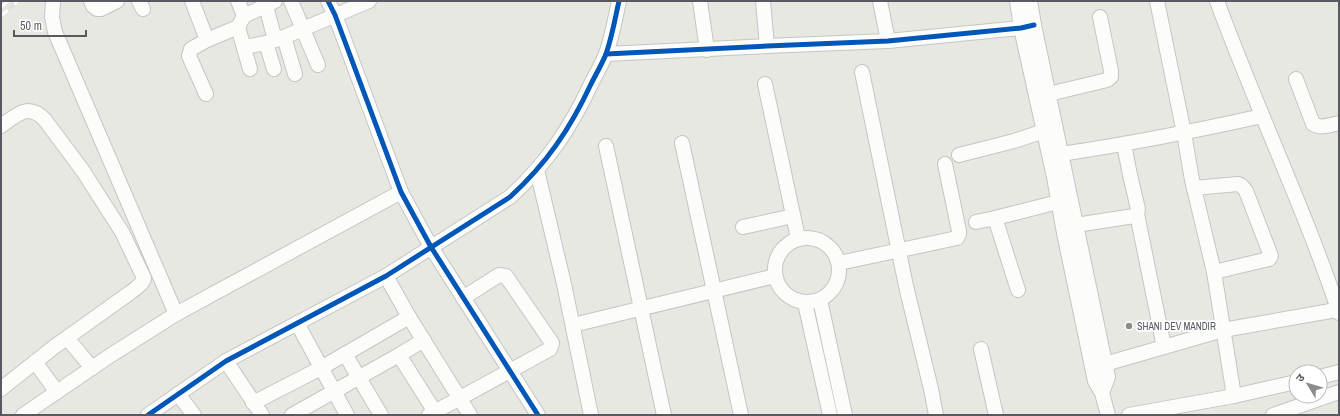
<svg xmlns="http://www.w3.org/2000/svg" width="1340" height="416" font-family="'Archivo Narrow','Noto Sans Devanagari',sans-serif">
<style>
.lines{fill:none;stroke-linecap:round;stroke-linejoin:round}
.minor-casing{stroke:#c4c6c4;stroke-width:16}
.minor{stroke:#fcfcfb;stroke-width:14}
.rail-casing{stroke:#e1e2e1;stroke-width:4.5}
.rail{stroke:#fff;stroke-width:3;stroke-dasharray:9;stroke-linecap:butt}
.cycleway-casing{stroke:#fff;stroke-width:8}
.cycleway{stroke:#0057b8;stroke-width:5}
.poi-dot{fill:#8a8c8e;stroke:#fff;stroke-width:1.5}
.labels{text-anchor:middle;stroke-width:3.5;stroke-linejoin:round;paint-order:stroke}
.poi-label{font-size:10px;fill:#575b61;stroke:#fff;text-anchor:start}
</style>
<rect width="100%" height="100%" fill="#e8e8e2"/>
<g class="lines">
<defs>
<g id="minor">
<path d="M53 1 52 17 55 32 176 314"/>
<path d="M91 1 93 6 97 9H101L117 1"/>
<path d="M139 1 143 9"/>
<path d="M192 1 207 40 191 49 189 56 206 94"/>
<path d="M238 1 244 16"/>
<path d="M291 1 318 65"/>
<path d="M328 1 335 15 401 192 431 247 538 415"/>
<path d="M700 1 707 50"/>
<path d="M763 1 767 46"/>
<path d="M880 1 888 41"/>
<path d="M1017 1 1021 28 1054 177 1064 233 1095 381 1102 393 1108 415"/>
<path d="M1030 1 1034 25 1108 377 1102 393"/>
<path d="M1157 1 1184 133 1192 180 1214 272 1234 396"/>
<path d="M1217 1C1255 105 1304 207 1339 312"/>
<path d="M266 6 275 40"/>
<path d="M284 37 295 74"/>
<path d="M207 40 238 27"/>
<path d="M266 43 274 69"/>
<path d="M244 47 266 43 284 37 369 1"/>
<path d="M606 54 767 46 888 41 1021 28 1034 25"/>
<path d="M250 69 238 27 244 16 275 1"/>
<path d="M862 72 906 286 931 389 936 415"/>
<path d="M1296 79 1313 124C1321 129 1330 125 1339 123"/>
<path d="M765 84 798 238"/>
<path d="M1049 94 1107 80 1111 77V71L1100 17"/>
<path d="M1 126C17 115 28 102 45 120L83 171 122 232 144 278C143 284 136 288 131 292L54 347 1 389"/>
<path d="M682 143 741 415"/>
<path d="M606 146 664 415"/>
<path d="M959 155 1014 141 1044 131"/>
<path d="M1052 156 1061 154C1128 144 1195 131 1262 116"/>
<path d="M537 170 564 284 591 415"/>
<path d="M1194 188 1238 184 1242 186 1246 191 1271 256 1269 259 1214 272"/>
<path d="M1137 214 1164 347"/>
<path d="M995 218 1018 290"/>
<path d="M976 222 995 218 1058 202"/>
<path d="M1076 225 1134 216 1137 214 1138 209 1130 175 1124 144"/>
<path d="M743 227 793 216"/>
<circle cx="807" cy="270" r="32"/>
<path d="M839 263 957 238 959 234V231L945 164"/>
<path d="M386 276 409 317 470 415"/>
<path d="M820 300 845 415"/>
<path d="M805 303 830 415"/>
<path d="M297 323 347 415"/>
<path d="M573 325 775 276"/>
<path d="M67 338 92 368"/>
<path d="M981 349 996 415"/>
<path d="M345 354 381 415"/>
<path d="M399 355 424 340"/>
<path d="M226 361 262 415"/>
<path d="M35 362 57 392"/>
<path d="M1105 364 1223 330 1336 310 1339 313"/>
<path d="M1320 377 1339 372"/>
<path d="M178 394 194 415"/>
<path d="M253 403 321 368 409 317"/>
<path d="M23 415 111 355 176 314 401 192"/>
<path d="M148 415 226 361 386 276 510 197C547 163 570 129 591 84 596 74 602 64 606 54 612 37 615 19 619 1"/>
<path d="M292 415 399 355 435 412"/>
<path d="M429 415 550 349 552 343 506 276 499 275 463 298"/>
<path d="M1129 415 1234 396 1296 382"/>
<path d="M1273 415 1339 392"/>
</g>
</defs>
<use href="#minor" class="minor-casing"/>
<use href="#minor" class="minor"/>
<defs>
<g id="rail">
<path d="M1 7 8 1"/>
<path d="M1 16 18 1"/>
</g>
</defs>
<use href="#rail" class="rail-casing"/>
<use href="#rail" class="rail"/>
<defs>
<g id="cycleway">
<path d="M328 1 335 15 401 192 431 247 538 415"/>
<path d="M606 54 767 46 888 41 1021 28 1034 25"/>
<path d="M148 415 226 361 386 276 510 197C547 163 570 129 591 84 596 74 602 64 606 54 612 37 615 19 619 1"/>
</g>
</defs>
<use href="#cycleway" class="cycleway-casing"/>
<use href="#cycleway" class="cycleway"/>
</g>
<circle class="poi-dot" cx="1129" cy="326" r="4"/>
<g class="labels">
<g class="poi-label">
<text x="1137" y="330">SHANI DEV MANDIR</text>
</g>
</g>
<rect width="1340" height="416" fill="none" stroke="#575b61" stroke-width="4"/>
<g transform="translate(1308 384) rotate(308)"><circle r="19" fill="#ffffff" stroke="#bcbdc0"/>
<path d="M0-3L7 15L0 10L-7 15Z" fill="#8a8c8e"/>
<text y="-6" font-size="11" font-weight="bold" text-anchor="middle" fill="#575b61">उ</text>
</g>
<path d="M14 30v6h72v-6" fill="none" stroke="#575b61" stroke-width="2"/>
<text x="20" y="30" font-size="12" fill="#575b61" stroke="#ffffff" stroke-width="3" paint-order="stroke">50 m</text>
</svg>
